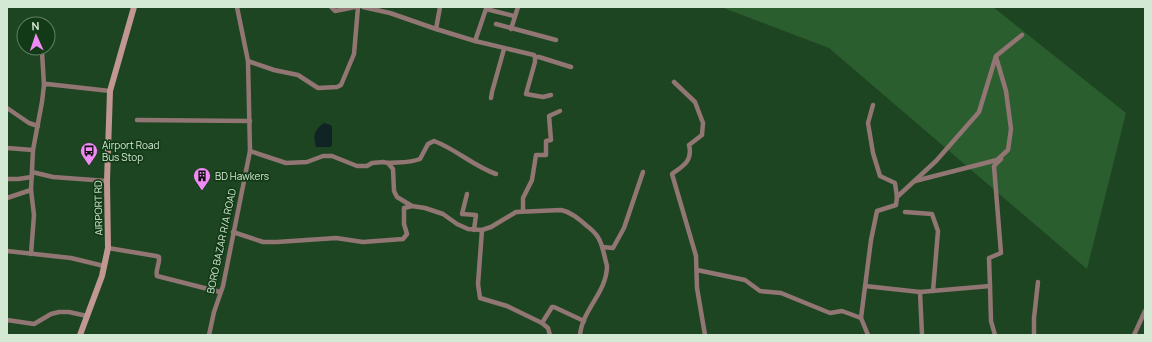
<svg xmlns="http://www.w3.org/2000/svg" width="1152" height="342" font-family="Manrope,sans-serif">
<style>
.green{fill:#2b5e2f}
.water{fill:#102426}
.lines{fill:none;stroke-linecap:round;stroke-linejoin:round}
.minor{stroke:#917673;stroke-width:4.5}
.secondary{stroke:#c09792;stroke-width:6}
.labels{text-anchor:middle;stroke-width:3.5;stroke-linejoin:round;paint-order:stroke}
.poi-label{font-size:10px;fill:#d3e9d4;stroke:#133a17;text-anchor:start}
.street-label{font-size:10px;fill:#d3e9d4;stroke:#133a17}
</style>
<rect width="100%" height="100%" fill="#1e4521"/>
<path class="green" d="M721 7H993L1126 113 1087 269 829 48Z"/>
<path class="water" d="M324 123 331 125 332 127V145L330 147H316C313 135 314 130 324 123Z"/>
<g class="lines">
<g class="minor">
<path d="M331 7 335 11 355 7"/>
<path d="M363 7 390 13 436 29 475 41 534 55 535 57H539L571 67"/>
<path d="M496 24 556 40"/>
<path d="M436 29 440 7"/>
<path d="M511 29 518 7"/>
<path d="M475 41 486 9 514 16"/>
<path d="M535 57V62L526 94 543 97 551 95"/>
<path d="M248 61 274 70 298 75 318 88 337 87 341 85 354 54 358 7"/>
<path d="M674 82 695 102 703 123 702 135 689 145C693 161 683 166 672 174L696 256 697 288 705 335"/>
<path d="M44 85 47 84 110 91"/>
<path d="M491 98 492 92 504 49"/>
<path d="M7 108 29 123 38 126"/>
<path d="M137 120 250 121"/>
<path d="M7 148 33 150"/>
<path d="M250 151 286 163 307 162 323 156H332L357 166H367L372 163 383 162 388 163 393 169 394 191 397 197 412 206 425 208 443 214 457 224 468 229 482 230 491 227 516 212 561 210C571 212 579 219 587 226 598 234 601 241 604 254 605 258 606 262 607 266 607 292 582 310 580 335"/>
<path d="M388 163C399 162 410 163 420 159L428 144 434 141C456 149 473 166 496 174"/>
<path d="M32 172 53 177 107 181"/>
<path d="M7 179H18L32 177"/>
<path d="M915 181 997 160 1008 150 1011 129 1006 91 996 57"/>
<path d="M467 194 462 214 476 215 474 230"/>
<path d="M897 197 936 161 979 112 996 56 1022 35"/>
<path d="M7 198 31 190"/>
<path d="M523 211V198L532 180 536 155H546V141L551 140 549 116 560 111"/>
<path d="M905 212 932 214 938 231 933 291"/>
<path d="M482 230 478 284 480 298 507 306 542 323 552 307H554L584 321"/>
<path d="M233 232 263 242H277L336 238 363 242 403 239 407 234 404 224V208L412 206"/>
<path d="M602 247 613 248 624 228 643 172"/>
<path d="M108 248 156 256 159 257C160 264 155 270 157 276L220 292"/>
<path d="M7 251 71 258 104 266"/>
<path d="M31 254 34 215 31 190 33 150 42 102 44 85 42 52"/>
<path d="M697 270 745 280 760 291 781 293 830 313 842 311 861 318"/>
<path d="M865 286 920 292 922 335"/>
<path d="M990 286 989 258 1001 253 994 166 1001 159"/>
<path d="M920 292 990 286 991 321 995 335"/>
<path d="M7 320 34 324 51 314 59 312H69L87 316"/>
<path d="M542 323 548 328 550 335"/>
<path d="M209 335 214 312 223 286 250 151 248 61 237 7"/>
<path d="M868 335 861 318 871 240 877 211 896 205 897 197 895 183 880 176 873 153 868 123 873 105"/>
<path d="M1034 335V318L1038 282"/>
<path d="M1134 335 1145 311"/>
</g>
<path class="secondary" d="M80 335 102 276 108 248 107 181 110 91 134 7"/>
</g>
<defs>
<symbol id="bus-pin" viewBox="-11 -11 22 30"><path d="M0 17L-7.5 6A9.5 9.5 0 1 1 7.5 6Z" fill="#f08bf5" stroke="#133a17"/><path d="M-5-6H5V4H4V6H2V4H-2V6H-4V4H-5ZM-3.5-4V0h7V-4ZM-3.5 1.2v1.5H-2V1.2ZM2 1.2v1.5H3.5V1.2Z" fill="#111"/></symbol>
<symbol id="building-pin" viewBox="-11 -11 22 30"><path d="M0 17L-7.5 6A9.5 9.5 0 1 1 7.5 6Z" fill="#f08bf5" stroke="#133a17"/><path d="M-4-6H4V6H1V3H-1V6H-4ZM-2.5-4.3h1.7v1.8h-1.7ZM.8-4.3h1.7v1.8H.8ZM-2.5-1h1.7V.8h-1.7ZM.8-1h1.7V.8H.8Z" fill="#111"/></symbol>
</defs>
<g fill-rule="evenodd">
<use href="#bus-pin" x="79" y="141" width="20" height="27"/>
<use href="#building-pin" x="192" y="166" width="20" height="27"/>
</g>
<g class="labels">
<g class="poi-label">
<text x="102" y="149">Airport Road<tspan x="102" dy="12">Bus Stop</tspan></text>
<text x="215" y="180">BD Hawkers</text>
</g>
<g class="street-label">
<text transform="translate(98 208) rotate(-91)" y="4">AIRPORT RD</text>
<text transform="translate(221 241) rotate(-78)" y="4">BORO BAZAR R/A ROAD</text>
</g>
</g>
<rect width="1152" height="342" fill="none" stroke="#d3e9d4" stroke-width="16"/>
<g transform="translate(36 36) rotate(357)"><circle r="19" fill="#133a17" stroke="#608063"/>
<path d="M0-3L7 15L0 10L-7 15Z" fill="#f08bf5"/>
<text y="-6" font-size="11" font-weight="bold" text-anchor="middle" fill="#d3e9d4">N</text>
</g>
</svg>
